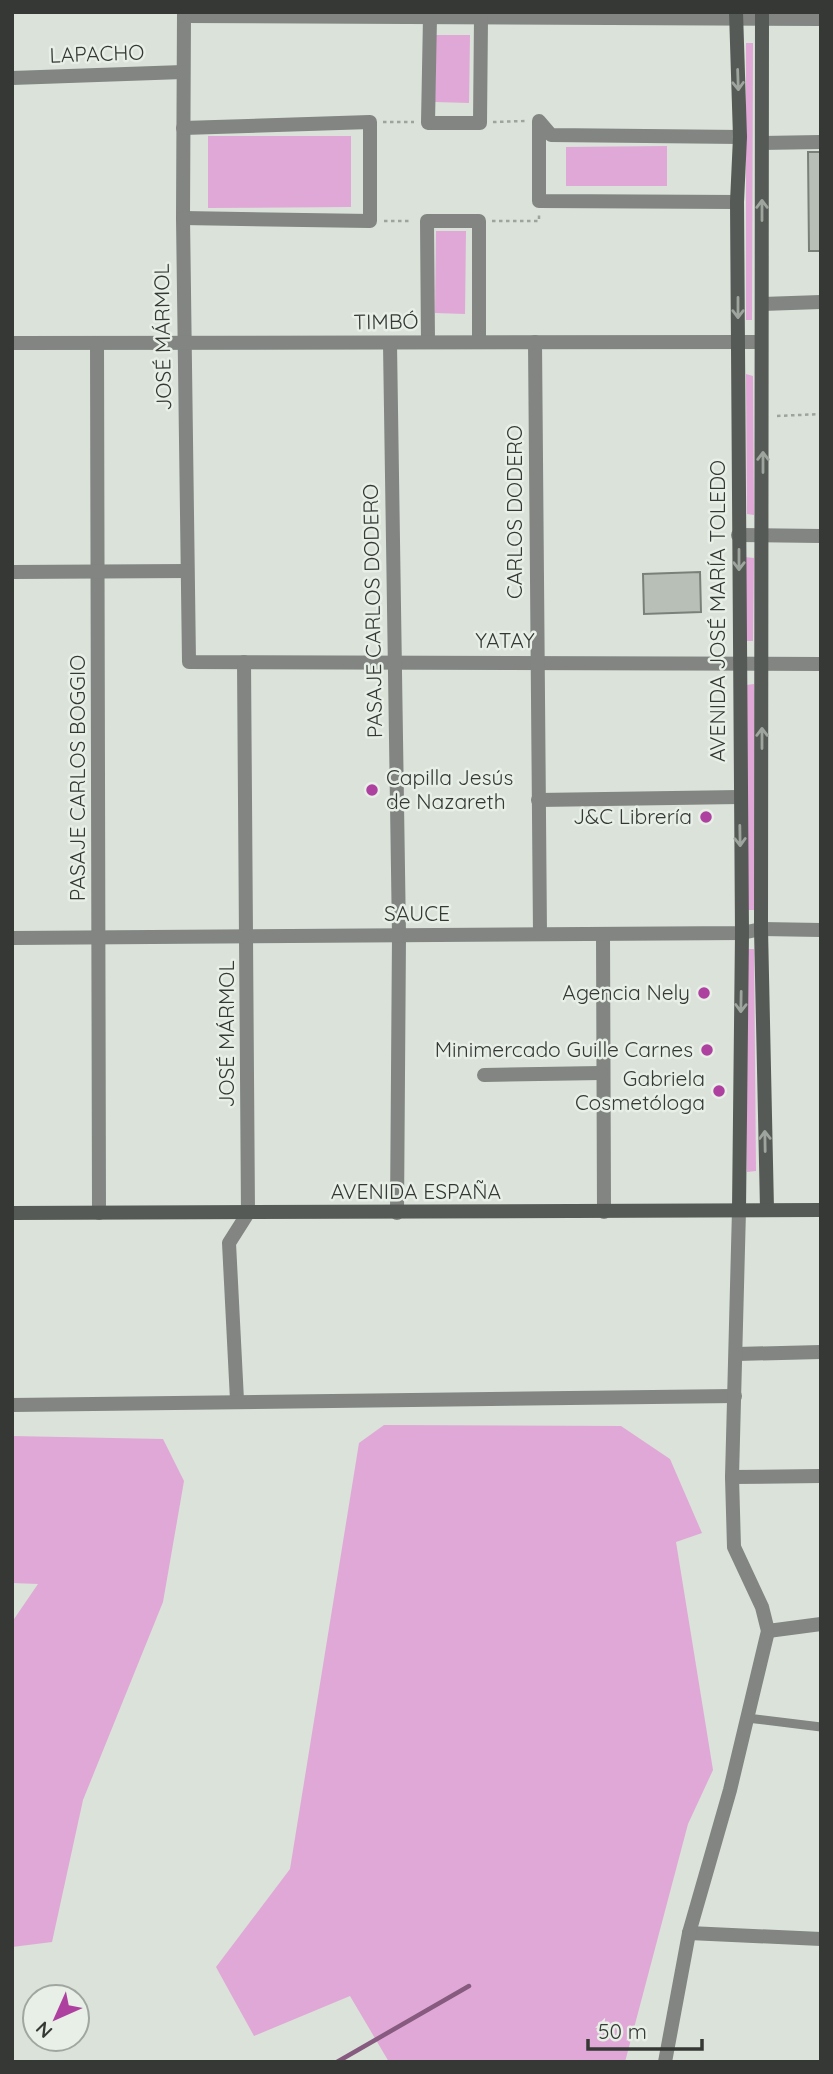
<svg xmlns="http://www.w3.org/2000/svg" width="833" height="2074" font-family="Quicksand,sans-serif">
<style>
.green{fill:#e0a8d6}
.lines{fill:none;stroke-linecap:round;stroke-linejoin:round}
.stream{stroke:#865b7f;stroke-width:4.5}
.building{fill:#b7bfb7;stroke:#798079;stroke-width:2}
.path{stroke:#9da39d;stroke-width:2.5;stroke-dasharray:3.5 3.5;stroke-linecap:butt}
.service{stroke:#828582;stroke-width:9}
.minor{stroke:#828582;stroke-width:14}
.tertiary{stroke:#828582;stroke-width:14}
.secondary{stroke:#565a56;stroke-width:14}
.oneway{stroke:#9ea49e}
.poi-dot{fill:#ae41a0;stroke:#e7efe7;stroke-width:2.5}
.labels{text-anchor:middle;stroke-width:5;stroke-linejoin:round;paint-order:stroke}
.street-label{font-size:21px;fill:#353835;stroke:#e7efe7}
.poi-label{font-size:21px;fill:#353835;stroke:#e7efe7;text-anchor:end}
</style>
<rect width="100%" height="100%" fill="#dae2da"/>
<g class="green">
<path d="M436 35H470L469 103 435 102Z"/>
<path d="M746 43H753L752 320H746Z"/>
<path d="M208 136H351V207L208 208Z"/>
<path d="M667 146V186H566V147Z"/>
<path d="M436 231H466L465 314 435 313Z"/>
<path d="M746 374 753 376 754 515 747 514Z"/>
<path d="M745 557 754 558 753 641H744Z"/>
<path d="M754 684 755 910H748L746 685Z"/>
<path d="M745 949H754L756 1171 747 1172Z"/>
<path d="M384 1425 621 1426 670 1459 702 1533 676 1542 713 1770 688 1824 625 2062H389L350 1996 254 2036 216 1967 290 1869 359 1443Z"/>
<path d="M12 1436 163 1439 184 1481 163 1602 83 1800 52 1942 12 1947V1622L38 1584 12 1583Z"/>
</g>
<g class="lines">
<path class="stream" d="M337 2062 469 1986"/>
</g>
<g class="building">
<path d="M808 152H821V251H809Z"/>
<path d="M700 572 701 612 644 614 643 574Z"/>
</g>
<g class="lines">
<g class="path">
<path d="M383 122H414"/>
<path d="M493 122 525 121"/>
<path d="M384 221H412"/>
<path d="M492 221H539V215"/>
<path d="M777 416 821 414"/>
</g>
<path class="service" d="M747 1718 821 1727"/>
<g class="minor">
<path d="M184 12 183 218 189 662 821 664"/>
<path d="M184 16 821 19"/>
<path d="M430 17 428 123H480L481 18"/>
<path d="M12 78 183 72"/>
<path d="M762 143 821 142"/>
<path d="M737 202 539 201V121L551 135 740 137"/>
<path d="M183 218 370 221V122L183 128"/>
<path d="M762 304 821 302"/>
<path d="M428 342 427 221H479V342"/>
<path d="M535 342 540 934"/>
<path d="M12 343 761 342"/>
<path d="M97 343 99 1213"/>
<path d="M390 344 399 935 397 1213"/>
<path d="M738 535 821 536"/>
<path d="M12 572 187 571"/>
<path d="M538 800 740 797"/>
<path d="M603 934 604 1212"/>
<path d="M484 1075 601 1073"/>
<path d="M737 1354 821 1352"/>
<path d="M237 1400 229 1243 248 1213 244 662"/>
<path d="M12 1405 735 1396"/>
<path d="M732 1477 821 1476"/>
<path d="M768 1631 821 1624"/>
<path d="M689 1933 821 1939"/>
<path d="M665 2062 689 1933 730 1790 768 1631 762 1607 734 1547 732 1477 739 1210"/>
</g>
<path class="tertiary" d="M12 938 742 933 761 929 821 930"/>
<g class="secondary">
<path d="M736 12 740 137 737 202 742 933 739 1210"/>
<path d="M762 12 761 929 767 1209"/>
<path d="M12 1213 821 1210"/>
</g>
</g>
<defs><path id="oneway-shaft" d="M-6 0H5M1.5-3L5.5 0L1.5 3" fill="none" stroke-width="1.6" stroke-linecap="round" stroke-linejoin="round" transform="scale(1.75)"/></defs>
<g class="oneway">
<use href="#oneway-shaft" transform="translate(738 80) rotate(88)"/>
<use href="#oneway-shaft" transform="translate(762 210) rotate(-90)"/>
<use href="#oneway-shaft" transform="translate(738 308) rotate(90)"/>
<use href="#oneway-shaft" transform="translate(763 462) rotate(-90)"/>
<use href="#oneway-shaft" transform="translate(739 560) rotate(90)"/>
<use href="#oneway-shaft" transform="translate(762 738) rotate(-90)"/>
<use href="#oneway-shaft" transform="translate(740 836) rotate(89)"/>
<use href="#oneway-shaft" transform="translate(741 1002) rotate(91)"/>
<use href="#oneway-shaft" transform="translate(765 1141) rotate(-91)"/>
</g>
<g class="poi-dot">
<circle cx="372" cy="790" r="7"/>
<circle cx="706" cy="817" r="7"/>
<circle cx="704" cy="993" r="7"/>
<circle cx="707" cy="1050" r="7"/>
<circle cx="719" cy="1091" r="7"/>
</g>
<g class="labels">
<g class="street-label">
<text transform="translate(97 54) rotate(-2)" y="7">LAPACHO</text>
<text transform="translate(386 322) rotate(-1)" y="7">TIMBÓ</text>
<text transform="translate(163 337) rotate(-91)" y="7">JOSÉ MÁRMOL</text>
<text transform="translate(515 512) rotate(-90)" y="7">CARLOS DODERO</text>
<text transform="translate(373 611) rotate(-91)" y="7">PASAJE CARLOS DODERO</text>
<text transform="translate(718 611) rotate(-90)" y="7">AVENIDA JOSÉ MARÍA TOLEDO</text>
<text x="505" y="648">YATAY</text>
<text transform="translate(78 778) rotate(-90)" y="7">PASAJE CARLOS BOGGIO</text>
<text x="417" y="921">SAUCE</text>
<text transform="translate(227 1034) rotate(-90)" y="7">JOSÉ MÁRMOL</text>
<text x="416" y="1199">AVENIDA ESPAÑA</text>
</g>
<g class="poi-label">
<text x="386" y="785" text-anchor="start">Capilla Jesús<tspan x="386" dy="24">de Nazareth</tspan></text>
<text x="692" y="824">J&amp;C Librería</text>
<text x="690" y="1000">Agencia Nely</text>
<text x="693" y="1057">Minimercado Guille Carnes</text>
<text x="705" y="1086">Gabriela<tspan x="705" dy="24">Cosmetóloga</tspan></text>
</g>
</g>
<rect width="833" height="2074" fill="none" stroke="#353835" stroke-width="28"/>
<g transform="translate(56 2018) rotate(225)"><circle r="33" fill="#e7efe7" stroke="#a0a6a0" stroke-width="2"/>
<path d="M0-5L12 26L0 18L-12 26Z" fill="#ae41a0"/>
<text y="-10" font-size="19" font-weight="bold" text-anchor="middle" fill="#353835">N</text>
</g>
<path d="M588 2039v10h114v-10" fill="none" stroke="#353835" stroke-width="3.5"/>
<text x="598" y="2039" font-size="21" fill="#353835" stroke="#e7efe7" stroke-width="5" paint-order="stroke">50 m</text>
</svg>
